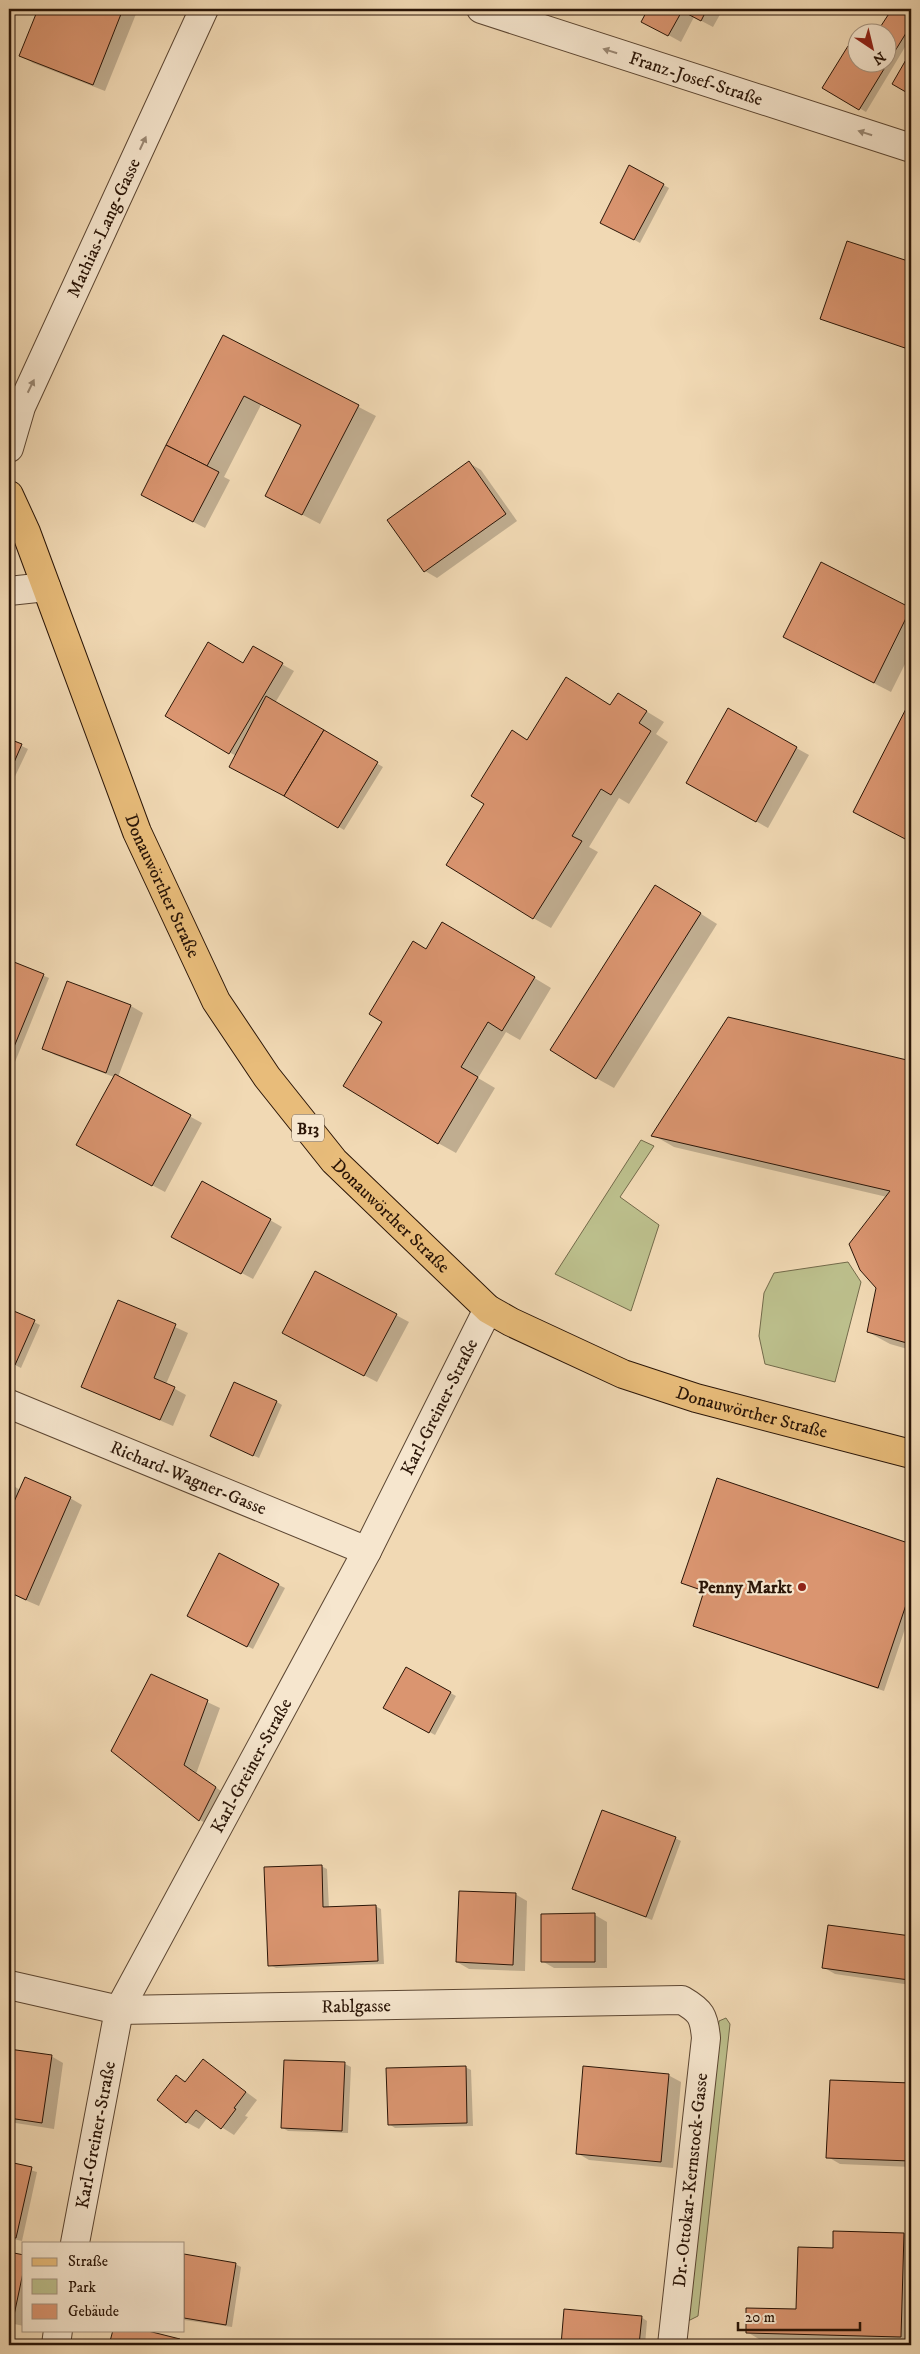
<svg xmlns="http://www.w3.org/2000/svg" width="920" height="2354" font-family="'IM FELL DW Pica',serif">
<style>
.green{fill:#bcbf8c;stroke:#736a4a}
.shadow{fill:#0003}
.building{fill:#da9570;stroke:#2a1507}
.lines{fill:none;stroke-linecap:round;stroke-linejoin:round}
.street-casing{stroke:#5c4632;stroke-width:30}
.primary-casing{stroke:#2a1507;stroke-width:30}
.street{stroke:#f6e6ce;stroke-width:28}
.primary{stroke:#e8bc7a;stroke-width:28}
.oneway{fill:#9a8874}
.poi-dot{fill:#8f2418;stroke:#f6e6ce;stroke-width:2}
.labels{text-anchor:middle;stroke-width:4.5;stroke-linejoin:round;paint-order:stroke}
.shield{fill:#f6e6ce;stroke:#675443;stroke-width:1}
.shield-label{font-size:16px;font-weight:bold;fill:#2a1507}
.street-label{font-size:18px;fill:#2a1507;stroke:#f6e6ce}
.poi-label{font-size:18px;font-weight:bold;fill:#2a1507;stroke:#f6e6ce;text-anchor:end}
</style>
<rect width="100%" height="100%" fill="#f1d9b4"/>
<filter id="stains"><feTurbulence type="fractalNoise" baseFrequency=".004" numOctaves="4"/><feColorMatrix values="0 0 0 0 .2 0 0 0 0 .09 0 0 0 0 .02 0 0 0 .5 -.17"/></filter>
<radialGradient id="worn" r=".72"><stop offset=".6" stop-color="#630" stop-opacity="0"/><stop offset="1" stop-color="#630" stop-opacity=".3"/></radialGradient>
<g class="green">
<path d="M641 1140 654 1146 620 1197 659 1225 631 1311 555 1274Z"/>
<path d="M848 1262 861 1282 835 1382 765 1364 759 1336 764 1293 774 1273Z"/>
<path d="M726 2018 730 2024 698 2316 688 2321 683 2313 719 2021Z"/>
</g>
<g class="shadow">
<path d="M39 9H138L105 91 33 63 21 56Z"/>
<path d="M650 9H723L713 27 694 17 681 42 643 21Z"/>
<path d="M893 9 911 10V37L866 112 824 87 888 62V32H879Z"/>
<path d="M630 167 669 188 640 243 602 222Z"/>
<path d="M847 242 911 264V350L821 319Z"/>
<path d="M224 337 376 416 320 524 284 505 302 426 261 405 224 477 230 480 205 528 155 502Z"/>
<path d="M469 463 481 470 517 521 437 578 425 571 389 521Z"/>
<path d="M822 564 911 609V652L891 692 802 646Z"/>
<path d="M253 648 294 671 275 703 383 767 344 830 290 797 236 756 166 715 243 664Z"/>
<path d="M911 702V842L855 812Z"/>
<path d="M636 705 664 722 656 734 668 742 629 804 619 798 589 847 598 852 551 928 533 918 486 804 513 732 528 740 611 706Z"/>
<path d="M728 710 809 755 768 828 687 783Z"/>
<path d="M9 740 28 749 9 789Z"/>
<path d="M673 896 717 924 614 1088 596 1078Z"/>
<path d="M460 933 551 988 520 1040 506 1032 478 1078 495 1088 456 1153 438 1143 426 950Z"/>
<path d="M9 961 49 978 15 1062 9 1060Z"/>
<path d="M68 983 131 1006 143 1013 118 1077 202 1123 165 1192 89 1152 114 1077 55 1055 43 1048Z"/>
<path d="M729 1018 911 1063V1350L890 1344 868 1332 878 1288 887 1197 674 1147 653 1135Z"/>
<path d="M270 1220 282 1227 253 1279 185 1243Z"/>
<path d="M315 1272 409 1322 377 1382 295 1339Z"/>
<path d="M119 1301 188 1333 166 1384 186 1395 173 1426 82 1387Z"/>
<path d="M9 1310 40 1325 21 1368 9 1362Z"/>
<path d="M277 1402 282 1405 259 1458 217 1439Z"/>
<path d="M717 1480 911 1545V1611L884 1691 694 1626 706 1591 682 1582Z"/>
<path d="M9 1483 20 1490 70 1498 82 1505 39 1606 9 1593Z"/>
<path d="M219 1555 285 1588 253 1649 194 1619Z"/>
<path d="M406 1668 456 1696 435 1735 385 1707Z"/>
<path d="M152 1676 220 1708 196 1774 227 1795 212 1827 200 1820 113 1751Z"/>
<path d="M675 1838 681 1841 652 1920 573 1889Z"/>
<path d="M321 1866 327 1869 329 1908 375 1906 381 1909 384 1964 276 1968 270 1965Z"/>
<path d="M515 1894 527 1901 525 1971 469 1969 457 1962Z"/>
<path d="M542 1915H595L607 1922V1968H554L542 1961Z"/>
<path d="M829 1926 911 1938V1985L835 1974 823 1967Z"/>
<path d="M9 2050 51 2056 63 2063 54 2129 9 2122Z"/>
<path d="M203 2060 257 2100 245 2116 248 2117 234 2135 207 2118 199 2129 186 2122 177 2076 187 2082Z"/>
<path d="M345 2064 351 2067 348 2133 288 2131 283 2128Z"/>
<path d="M465 2067 471 2070 473 2126 395 2128 389 2124Z"/>
<path d="M668 2075 681 2082 673 2168 589 2160 577 2153Z"/>
<path d="M831 2081 911 2084V2167L840 2164 828 2157Z"/>
<path d="M9 2164 37 2172 22 2241 9 2238Z"/>
<path d="M834 2232 904 2234 911 2238V2345L764 2342 747 2332 798 2310 834 2249Z"/>
<path d="M9 2253 24 2256V2326L9 2323Z"/>
<path d="M184 2256 235 2264 241 2267 232 2327 184 2320Z"/>
<path d="M565 2310 641 2317 647 2321 645 2345H562Z"/>
<path d="M114 2330H139L186 2344 111 2345Z"/>
</g>
<g class="building">
<path d="M38 9H123L93 85 19 56Z"/>
<path d="M648 9H707L701 21 682 11 668 36 641 22Z"/>
<path d="M892 9H911V25L895 51 888 47V32H877Z"/>
<path d="M848 46 858 51V62H888V47L895 51 859 110 822 88Z"/>
<path d="M911 51V95L892 84Z"/>
<path d="M629 165 664 184 634 240 600 223Z"/>
<path d="M847 241 911 262V330L905 348 820 319Z"/>
<path d="M223 335 359 405 302 515 265 496 301 425 244 396 207 466 166 445Z"/>
<path d="M166 445 219 472 193 522 141 495Z"/>
<path d="M469 461 506 514 424 572 387 520Z"/>
<path d="M821 562 911 608 874 683 783 637Z"/>
<path d="M208 642 243 663 253 646 283 663 229 754 165 716Z"/>
<path d="M566 677 610 705 618 693 647 711 639 723 651 731 611 795 601 789 572 836 582 841 533 919 446 865 484 804 471 796 512 730 527 740Z"/>
<path d="M266 696 324 730 284 796 229 767Z"/>
<path d="M911 699V842L853 812Z"/>
<path d="M728 708 797 747 756 822 686 783Z"/>
<path d="M324 730 378 762 338 828 284 796Z"/>
<path d="M9 739 22 744 9 774Z"/>
<path d="M655 885 701 913 596 1079 550 1050Z"/>
<path d="M442 922 535 977 502 1031 488 1022 461 1067 478 1077 438 1144 343 1086 382 1022 369 1014 413 941 426 949Z"/>
<path d="M9 960 44 974 9 1059Z"/>
<path d="M67 981 131 1005 106 1073 42 1049Z"/>
<path d="M728 1017 911 1061V1330L907 1343 867 1332 876 1288 860 1270 849 1244 890 1191 651 1136Z"/>
<path d="M115 1074 191 1115 152 1186 76 1145Z"/>
<path d="M202 1181 271 1219 241 1274 171 1237Z"/>
<path d="M315 1271 397 1314 364 1376 282 1333Z"/>
<path d="M118 1300 176 1324 154 1378 175 1387 160 1420 81 1387Z"/>
<path d="M9 1309 35 1320 15 1365 9 1363Z"/>
<path d="M234 1382 277 1401 253 1456 210 1436Z"/>
<path d="M25 1477 71 1497 26 1600 9 1592V1513Z"/>
<path d="M717 1478 911 1544V1590L878 1688 693 1626 704 1591 681 1583Z"/>
<path d="M219 1553 279 1584 247 1647 187 1616Z"/>
<path d="M406 1667 451 1692 429 1733 383 1708Z"/>
<path d="M151 1674 208 1700 184 1765 216 1787 199 1821 111 1751Z"/>
<path d="M602 1810 676 1837 646 1917 572 1889Z"/>
<path d="M322 1865 323 1907 376 1905 378 1961 268 1966 264 1867Z"/>
<path d="M459 1891 516 1893 513 1965 456 1962Z"/>
<path d="M595 1913V1962H541V1914Z"/>
<path d="M828 1925 911 1936 909 1980 822 1968Z"/>
<path d="M9 2049 52 2055 42 2123 9 2118Z"/>
<path d="M203 2059 246 2092 234 2108 236 2109 221 2129 196 2110 186 2123 157 2100 176 2075 185 2082Z"/>
<path d="M284 2060 345 2062 342 2131 281 2128Z"/>
<path d="M466 2066 467 2123 388 2125 386 2068Z"/>
<path d="M583 2066 669 2074 661 2162 576 2154Z"/>
<path d="M830 2080 911 2083V2161L826 2158Z"/>
<path d="M9 2162 32 2167 16 2238 9 2237Z"/>
<path d="M833 2231 904 2233 901 2337 746 2333V2308L796 2309 798 2247 833 2248Z"/>
<path d="M9 2252 24 2255V2268L13 2320 9 2319Z"/>
<path d="M184 2254 236 2263 226 2325 184 2318Z"/>
<path d="M564 2309 642 2316 639 2345H561Z"/>
<path d="M113 2330H144L180 2339 179 2345H109Z"/>
</g>
<g class="lines">
<defs>
<g id="street">
<path id="s1" d="M481 9 911 148"/>
<path id="s2" d="M9 448 21 407 204 9"/>
<path d="M9 591 46 587"/>
<path id="s3" d="M9 1404 367 1551"/>
<path id="s4" d="M9 1985 119 2010 682 2000C701 2011 704 2016 706 2038L672 2345"/>
<path id="s5" d="M75 2243 119 2010 367 1551 488 1309"/>
<path d="M56 2345 58 2330"/>
</g>
<g id="primary">
<path id="s6" d="M9 495 26 532 137 832 216 1001 267 1077 334 1161 488 1309 511 1322 623 1374 696 1398 911 1454"/>
</g>
</defs>
<use href="#street" class="street-casing"/>
<use href="#primary" class="primary-casing"/>
<use href="#street" class="street"/>
<use href="#primary" class="primary"/>
</g>
<defs><path id="oneway-solid" d="M-6-.8H1V-3.2L6.5 0L1 3.2V.8H-6Z" transform="scale(1.25)"/></defs>
<g class="oneway">
<use href="#oneway-solid" transform="translate(610 51) rotate(-162)"/>
<use href="#oneway-solid" transform="translate(865 133) rotate(-162)"/>
<use href="#oneway-solid" transform="translate(143 143) rotate(-65)"/>
<use href="#oneway-solid" transform="translate(31 386) rotate(-64)"/>
</g>
<circle class="poi-dot" cx="802" cy="1587" r="5"/>
<g class="labels">
<rect class="shield" x="292" y="1114.5" width="32" height="27" rx="4"/>
<g class="shield-label">
<text x="308" y="1134">B13</text>
</g>
<g class="street-label">
<text dy="6" stroke="none"><textPath href="#s1" startOffset="226">Franz-Josef-Straße</textPath></text>
<text dy="6" stroke="none"><textPath href="#s2" startOffset="240">Mathias-Lang-Gasse</textPath></text>
<text dy="6" stroke="none"><textPath href="#s6" startOffset="420">Donauwörther Straße</textPath></text>
<text dy="6" stroke="none"><textPath href="#s6" startOffset="825">Donauwörther Straße</textPath></text>
<text dy="6" stroke="none"><textPath href="#s5" startOffset="920">Karl-Greiner-Straße</textPath></text>
<text dy="6" stroke="none"><textPath href="#s6" startOffset="1244">Donauwörther Straße</textPath></text>
<text dy="6" stroke="none"><textPath href="#s3" startOffset="194">Richard-Wagner-Gasse</textPath></text>
<text dy="6" stroke="none"><textPath href="#s5" startOffset="515">Karl-Greiner-Straße</textPath></text>
<text dy="6" stroke="none"><textPath href="#s4" startOffset="350">Rablgasse</textPath></text>
<text dy="6" stroke="none"><textPath href="#s5" startOffset="110">Karl-Greiner-Straße</textPath></text>
<text transform="translate(690 2180) rotate(-84)" y="6">Dr.-Ottokar-Kernstock-Gasse</text>
</g>
<g class="poi-label">
<text x="792" y="1593">Penny Markt</text>
</g>
</g>
<rect width="920" height="2354" fill="none" stroke="#f1d9b4" stroke-width="30"/>
<rect x="10" y="10" width="900" height="2334" fill="none" stroke="#2a1507" stroke-width="2.5"/>
<rect x="15" y="15" width="890" height="2324" fill="none" stroke="#2a1507"/>
<rect x="22" y="2242" width="162" height="90" fill="#f6e6ce" stroke="#a4927e"/>
<rect x="32" y="2258" width="25" height="8" fill="#e8bc7a" stroke="#a4927e"/>
<text x="68" y="2266" font-size="15" fill="#2a1507">Straße</text>
<rect x="32" y="2279" width="25" height="15" fill="#bcbf8c" stroke="#a4927e"/>
<text x="68" y="2292" font-size="15" fill="#2a1507">Park</text>
<rect x="32" y="2304" width="25" height="15" fill="#da9570" stroke="#a4927e"/>
<text x="68" y="2316" font-size="15" fill="#2a1507">Gebäude</text>
<g transform="translate(872 48) rotate(145)"><circle r="24" fill="#f6e6ce" stroke="#a4927e"/>
<path d="M0-4L9 19L0 12L-9 19Z" fill="#8f2418"/>
<text y="-8" font-size="14" font-weight="bold" text-anchor="middle" fill="#2a1507">N</text>
</g>
<path d="M738 2322v8h122v-8" fill="none" stroke="#2a1507" stroke-width="2.5"/>
<text x="745" y="2322" font-size="15" fill="#2a1507" stroke="#f6e6ce" stroke-width="4" paint-order="stroke">20 m</text>
<rect width="100%" height="100%" filter="url(#stains)"/>
<rect width="100%" height="100%" fill="url(#worn)"/>
</svg>
